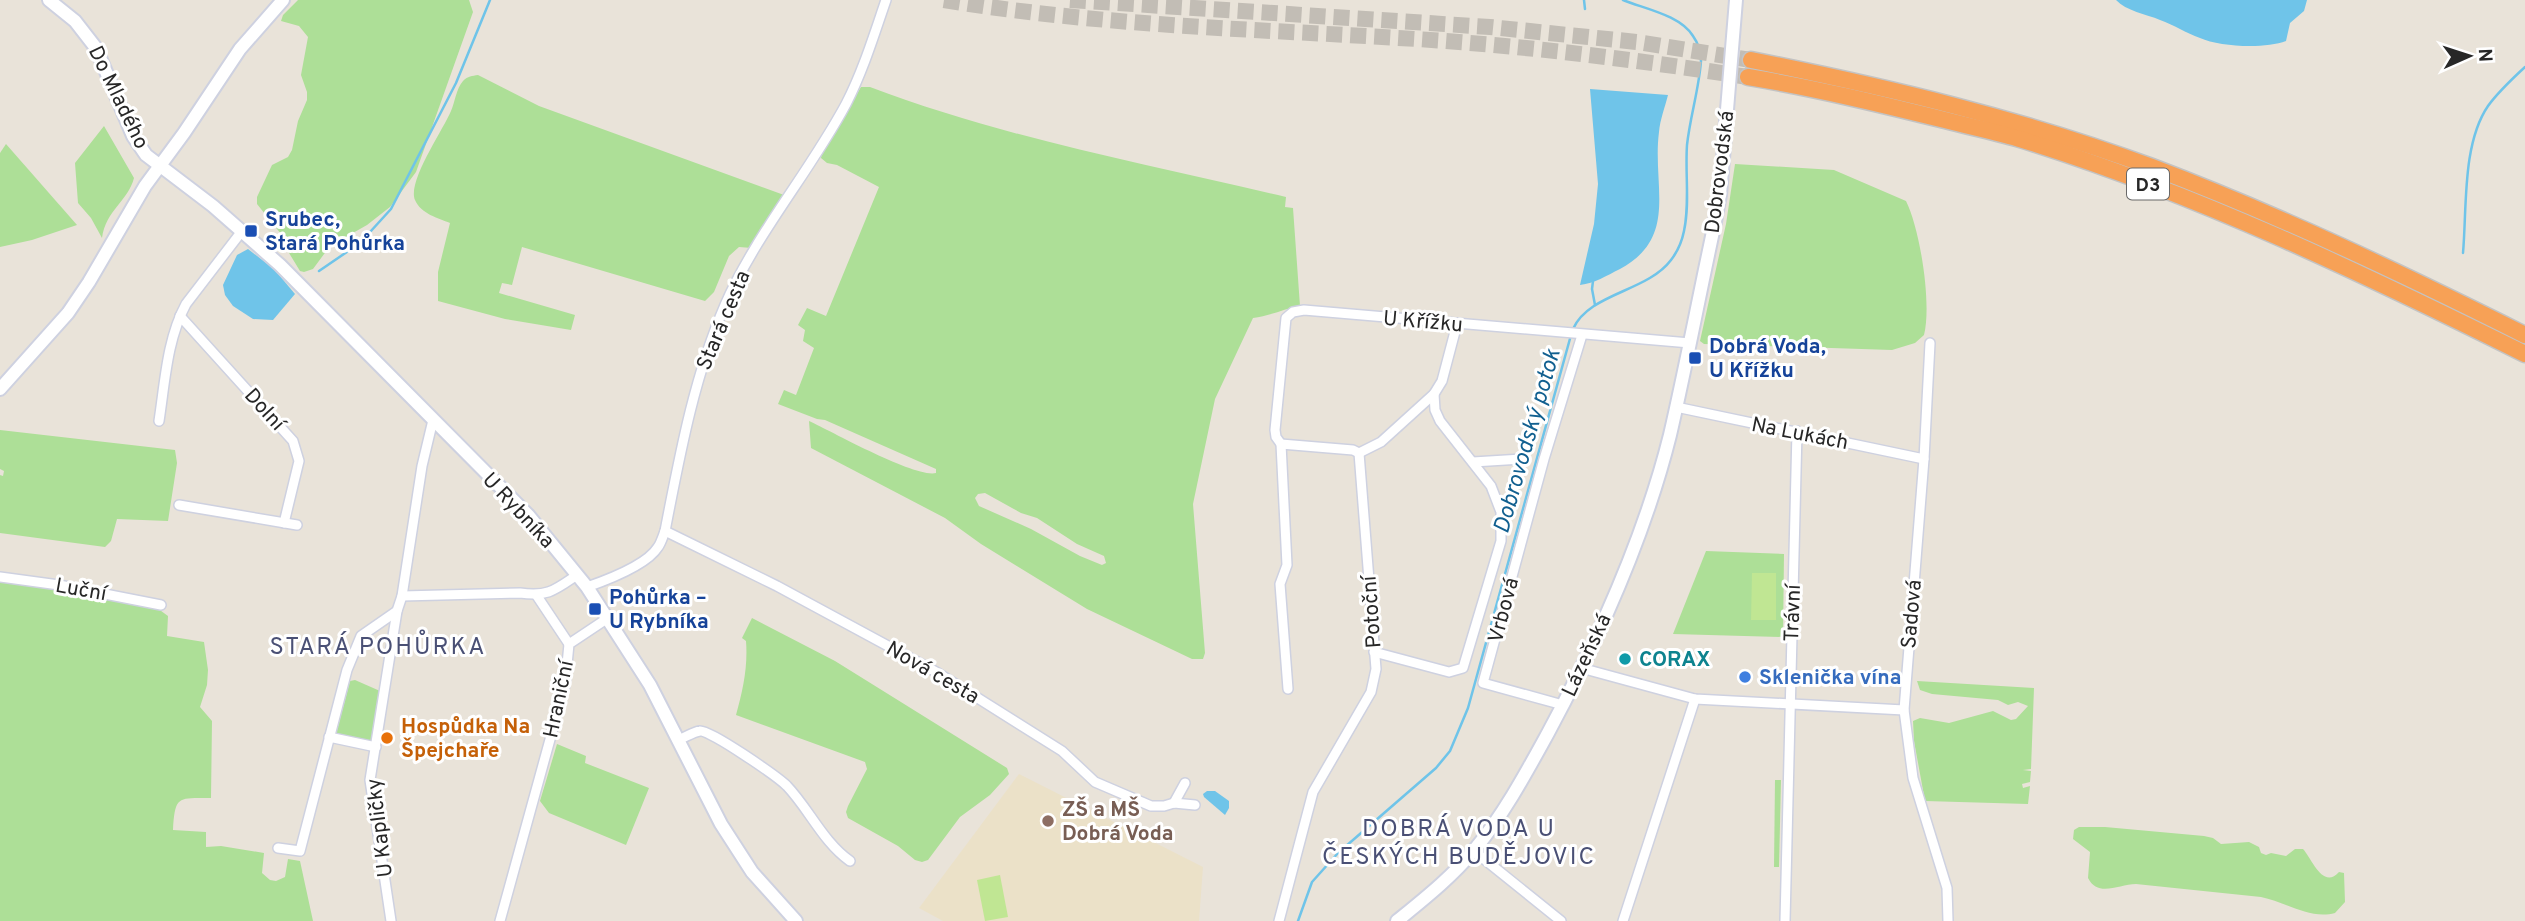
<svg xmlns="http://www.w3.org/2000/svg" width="2525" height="921" font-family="Overpass,sans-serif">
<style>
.education{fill:#ebe1c8}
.green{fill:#addf97;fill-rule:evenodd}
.pitch{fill:#c0e693}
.water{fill:#6fc4e9}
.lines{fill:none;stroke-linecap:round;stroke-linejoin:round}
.stream{stroke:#6fc4e9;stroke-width:2.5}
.highway-tunnel{stroke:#c2bdb5;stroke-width:16;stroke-dasharray:16 8;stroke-linecap:butt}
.street-casing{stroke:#ced1e0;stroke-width:12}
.secondary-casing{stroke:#ced1e0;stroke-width:16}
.highway-casing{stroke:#c3c3c3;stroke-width:19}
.street{stroke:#fff;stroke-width:9}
.secondary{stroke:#fff;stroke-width:12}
.highway{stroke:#f7a156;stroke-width:16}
.transit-dot{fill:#1a4fb4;stroke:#fff;stroke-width:2.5}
.culture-dot{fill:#0f9aa8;stroke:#fff;stroke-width:2.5}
.shop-dot{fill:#3f7fe0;stroke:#fff;stroke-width:2.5}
.food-dot{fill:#e8710a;stroke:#fff;stroke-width:2.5}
.education-dot{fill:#8d6e63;stroke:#fff;stroke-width:2.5}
.labels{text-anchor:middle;stroke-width:6;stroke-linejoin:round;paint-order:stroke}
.shield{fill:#fff;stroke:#686868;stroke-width:2}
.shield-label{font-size:19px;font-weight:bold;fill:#272727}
.street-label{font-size:21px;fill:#272727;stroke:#fff}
.transit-label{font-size:21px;font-weight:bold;fill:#164399;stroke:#fff;text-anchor:start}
.culture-label{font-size:21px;font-weight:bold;fill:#0d838f;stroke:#fff;text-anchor:start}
.shop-label{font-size:21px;font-weight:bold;fill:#366cbe;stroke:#fff;text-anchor:start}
.food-label{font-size:21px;font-weight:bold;fill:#c56008;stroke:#fff;text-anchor:start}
.education-label{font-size:21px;font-weight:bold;fill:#785e54;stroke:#fff;text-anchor:start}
.water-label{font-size:23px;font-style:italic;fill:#126090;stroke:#fff}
.quarter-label{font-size:24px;letter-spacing:2px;fill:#4a5075;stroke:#fff}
</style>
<rect width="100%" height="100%" fill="#e9e3d9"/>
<path class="education" d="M1019 774 1203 867 1199 921H943L919 908Z"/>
<g class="green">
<path d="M298 0H469L473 12 416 172 390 207 367 225 330 246 313 269 304 272 300 271 286 248 281 234 257 204V197L272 165 288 157 292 150 298 121 307 100V92L301 75 308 37 299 26 281 21 283 15Z"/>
<path d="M478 75 539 106 784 195 752 248 739 247 729 256 714 292 705 301 522 247 512 285 502 283 499 293 575 315 571 330 505 319 438 301V272L450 223C438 218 421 214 415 200 407 182 443 130 451 111 455 102 456 89 463 81 468 76 472 76 478 75Z"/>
<path d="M861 87H870C1005 138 1146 164 1286 197L1285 207 1293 208 1300 306C1283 309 1270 316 1253 318L1215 399 1193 504 1205 653 1203 659H1192L1087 609 981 544 945 518 811 448 809 421C833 432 915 478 936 473V469L825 420 817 419 778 404 784 390 796 395 814 348 803 341 805 330 798 325 807 308 826 316 879 187 837 165 827 163 821 158 822 152ZM985 493 1021 513 1037 518 1077 544 1104 556 1106 563 1102 565 1080 556 1031 529 979 506 975 498 978 494Z"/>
<path d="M104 126 134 178C128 201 106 210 102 238L91 218 78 203 75 163Z"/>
<path d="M6 144 77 225 32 240 0 247V153Z"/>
<path d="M1735 164 1834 170 1906 201C1920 229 1932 304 1924 335L1915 343 1892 350 1704 344 1700 341 1726 224Z"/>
<path d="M0 430 175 450 177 463 168 521 117 519 111 541 105 547 0 533V475L3 476 4 471 0 469Z"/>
<path d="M1706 551 1784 554 1783 637 1673 634Z"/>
<path d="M0 580 157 608 168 616 167 636 204 642 208 670 207 685 200 707 212 721 211 798C178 798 175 795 173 830L206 832V847L221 846 264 853 262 873 270 880 276 881 285 877 288 859 300 861 313 921H0Z"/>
<path d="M752 618 835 661 1007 768 1009 774 990 795 960 817 928 860 922 862 915 860 898 846 848 818 846 812 848 806 867 769 865 762 736 715C743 690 748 667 746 641L742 638Z"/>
<path d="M355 680 380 691 372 741 336 734 350 681Z"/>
<path d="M1917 681 2034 688 2031 769 2023 770 2031 771 2030 782 2022 784 2023 788 2030 786 2028 804 1925 801 1914 741 1913 721 1920 718 1949 723 1993 711 2011 720 2016 719 2028 706 2018 702 2008 705 1998 700 1932 694 1920 690Z"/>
<path d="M557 744 586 756 585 763 649 788 626 845 549 813 540 801Z"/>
<path d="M1775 780H1781L1779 867H1774Z"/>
<path d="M2079 827H2105L2204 836 2213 838 2221 844 2249 842 2259 847 2261 853 2266 855 2271 853 2286 856 2295 849H2303C2312 859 2323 890 2339 872L2344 873 2345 902 2335 913C2310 920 2286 902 2261 897L2136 884C2119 884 2098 898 2088 878L2090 852 2073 839 2074 830Z"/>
</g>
<g class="pitch">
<path d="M1752 573H1776V620H1751Z"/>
<path d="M1000 875 1008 917 985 921 977 880Z"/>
</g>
<g class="water">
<path d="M2116 0H2307L2304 11 2290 23 2286 41C2265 49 2220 47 2200 38 2186 33 2174 25 2160 20 2146 14 2126 11 2116 0Z"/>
<path d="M1590 89 1668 95C1665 107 1660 120 1659 132 1652 186 1679 237 1620 269 1606 276 1595 283 1580 285L1594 224 1598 184Z"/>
<path d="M248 249 274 269 295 294 273 320 253 319 233 306 225 295 223 285 237 255Z"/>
<path d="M1207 791H1215L1229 801V808L1225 815 1204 797 1203 794Z"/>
</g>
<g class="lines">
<g class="stream">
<path d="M1584 0 1585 9"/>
<path d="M2463 253C2467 208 2462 144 2488 106 2498 92 2512 79 2525 67"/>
<path d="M319 271 360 243 391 209 456 83 490 0"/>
<path d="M1593 281 1592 289 1595 305"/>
<path d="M1573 329C1589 293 1647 292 1671 260 1678 251 1682 241 1684 231 1690 203 1685 174 1687 145 1690 117 1699 89 1701 61 1701 52 1698 43 1693 36 1680 15 1645 9 1623 0"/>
<path d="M1298 921 1312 882 1338 853 1436 768 1450 751 1468 708 1571 335"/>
</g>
<g class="highway-tunnel">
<path d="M944 0C1100 26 1258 29 1416 39 1528 46 1638 60 1748 77"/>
<path d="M1070 0 1490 27 1637 42 1751 60"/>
</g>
<defs>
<g id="street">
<path d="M180 316 293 441 299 461 284 523"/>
<path d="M1930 343 1924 459 1904 710 1913 778 1947 888 1948 921"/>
<path d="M1676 407 1924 459"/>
<path d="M159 421C165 382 167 339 186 304L242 231"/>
<path d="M1281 444 1353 450 1359 453"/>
<path d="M1359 453 1381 442 1434 394 1442 381 1457 324"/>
<path d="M1473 462 1522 459"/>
<path d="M179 505 297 525"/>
<path d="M665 531 777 586 938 673 1062 751 1095 782 1151 806H1164L1174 803 1195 805"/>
<path d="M0 577 59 585 161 605"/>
<path d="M587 587C607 580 647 565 658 547 661 543 663 536 665 531 680 454 694 377 725 305 756 234 809 173 846 104 863 71 874 35 886 0"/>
<path d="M402 596 520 593C548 597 555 590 577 575"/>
<path d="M537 596 569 644"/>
<path d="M1374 652 1449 672 1463 668 1501 541V512L1491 486 1440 421 1435 410 1434 394"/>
<path d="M1581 668 1695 699 1904 710"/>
<path d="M1288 689 1280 584 1287 565 1281 444 1276 437 1275 430 1286 318 1293 312 1304 310 1690 343"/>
<path d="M1563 705 1483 683 1544 459 1582 335"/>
<path d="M329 737 376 747"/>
<path d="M680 739C686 737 693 732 700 731 709 729 778 777 787 786 809 809 823 842 850 861"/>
<path d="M1174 803 1185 783"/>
<path d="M278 848 300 851 347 670 361 636 397 611"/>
<path d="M1474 851 1561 921"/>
<path d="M391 921 370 780 397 611 402 596 422 466 433 420"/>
<path d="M500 921 565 685 569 644 608 618"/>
<path d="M1279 921 1313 792 1371 692 1376 669 1359 453"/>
<path d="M1623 921 1695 699"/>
<path d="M1785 921 1797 431"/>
</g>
<g id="secondary">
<path d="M49 0 75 21 96 48 133 136 146 155 213 206 280 265 529 516 587 587 650 685 721 824 752 872 796 921"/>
<path d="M0 389 68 313 89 282 145 186 184 133 240 49 283 0"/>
<path d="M1397 921C1424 899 1452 877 1475 849 1504 814 1526 773 1548 733 1597 642 1645 535 1670 435 1686 366 1699 296 1714 227L1720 195 1736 0"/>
</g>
<g id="highway">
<path d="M1751 60C1887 87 2022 119 2152 167 2279 215 2403 274 2525 335"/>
<path d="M1748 77C1815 88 1880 104 1945 120 1971 127 1997 132 2023 140 2197 194 2362 273 2525 354"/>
</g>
</defs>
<use href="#street" class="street-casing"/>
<use href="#secondary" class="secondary-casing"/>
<use href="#highway" class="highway-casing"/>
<use href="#street" class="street"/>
<use href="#secondary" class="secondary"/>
<use href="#highway" class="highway"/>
</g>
<g class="transit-dot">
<rect x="244" y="224" width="14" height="14" rx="3.5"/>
<rect x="1688" y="351" width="14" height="14" rx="3.5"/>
<rect x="588" y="602" width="14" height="14" rx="3.5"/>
</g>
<circle class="culture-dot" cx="1625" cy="659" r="7"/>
<circle class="shop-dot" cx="1745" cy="677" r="7"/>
<circle class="food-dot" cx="387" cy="738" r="7"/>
<circle class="education-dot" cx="1048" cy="821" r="7"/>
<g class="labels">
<rect class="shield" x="2127" y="168.5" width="42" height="31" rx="5"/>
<g class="shield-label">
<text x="2148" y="191">D3</text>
</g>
<g class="street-label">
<text transform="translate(119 97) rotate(64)" y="7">Do Mladého</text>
<text transform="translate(1719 172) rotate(-83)" y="7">Dobrovodská</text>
<text transform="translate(723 320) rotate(-67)" y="7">Stará cesta</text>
<text transform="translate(1423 321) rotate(5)" y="7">U Křížku</text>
<text transform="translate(265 409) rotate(48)" y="7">Dolní</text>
<text transform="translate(1800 433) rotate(11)" y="7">Na Lukách</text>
<text transform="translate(519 510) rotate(47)" y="7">U Rybníka</text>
<text transform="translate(81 589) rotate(10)" y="7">Luční</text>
<text transform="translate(1503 610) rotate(-75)" y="7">Vrbová</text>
<text transform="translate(1371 612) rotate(-94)" y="7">Potoční</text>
<text transform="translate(1792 613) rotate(-88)" y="7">Trávní</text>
<text transform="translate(1911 614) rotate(-85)" y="7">Sadová</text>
<text transform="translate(1586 655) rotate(-65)" y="7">Lázeňská</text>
<text transform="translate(933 672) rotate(30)" y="7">Nová cesta</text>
<text transform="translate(558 699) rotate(-78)" y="7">Hraniční</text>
<text transform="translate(379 828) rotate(-97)" y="7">U Kapličky</text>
</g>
<g class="transit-label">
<text x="265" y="226">Srubec,<tspan x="265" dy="24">Stará Pohůrka</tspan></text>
<text x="1709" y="353">Dobrá Voda,<tspan x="1709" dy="24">U Křížku</tspan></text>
<text x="609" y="604">Pohůrka –<tspan x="609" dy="24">U Rybníka</tspan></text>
</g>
<g class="culture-label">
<text x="1639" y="666">CORAX</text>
</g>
<g class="shop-label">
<text x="1759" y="684">Sklenička vína</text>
</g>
<g class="food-label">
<text x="401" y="733">Hospůdka Na<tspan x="401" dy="24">Špejchaře</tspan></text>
</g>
<g class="education-label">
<text x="1062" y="816">ZŠ a MŠ<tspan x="1062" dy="24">Dobrá Voda</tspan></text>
</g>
<g class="water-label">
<text transform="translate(1526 441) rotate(-74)" y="8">Dobrovodský potok</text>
</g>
<g class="quarter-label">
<text x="378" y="654">STARÁ POHŮRKA</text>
<text x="1459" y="836">DOBRÁ VODA U<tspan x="1459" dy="28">ČESKÝCH BUDĚJOVIC</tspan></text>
</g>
</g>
<g transform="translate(2469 56) rotate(87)" stroke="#ffffff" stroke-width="5" paint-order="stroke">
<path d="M0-5L12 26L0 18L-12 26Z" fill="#272727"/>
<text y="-10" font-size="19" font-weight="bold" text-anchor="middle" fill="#272727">N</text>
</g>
</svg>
